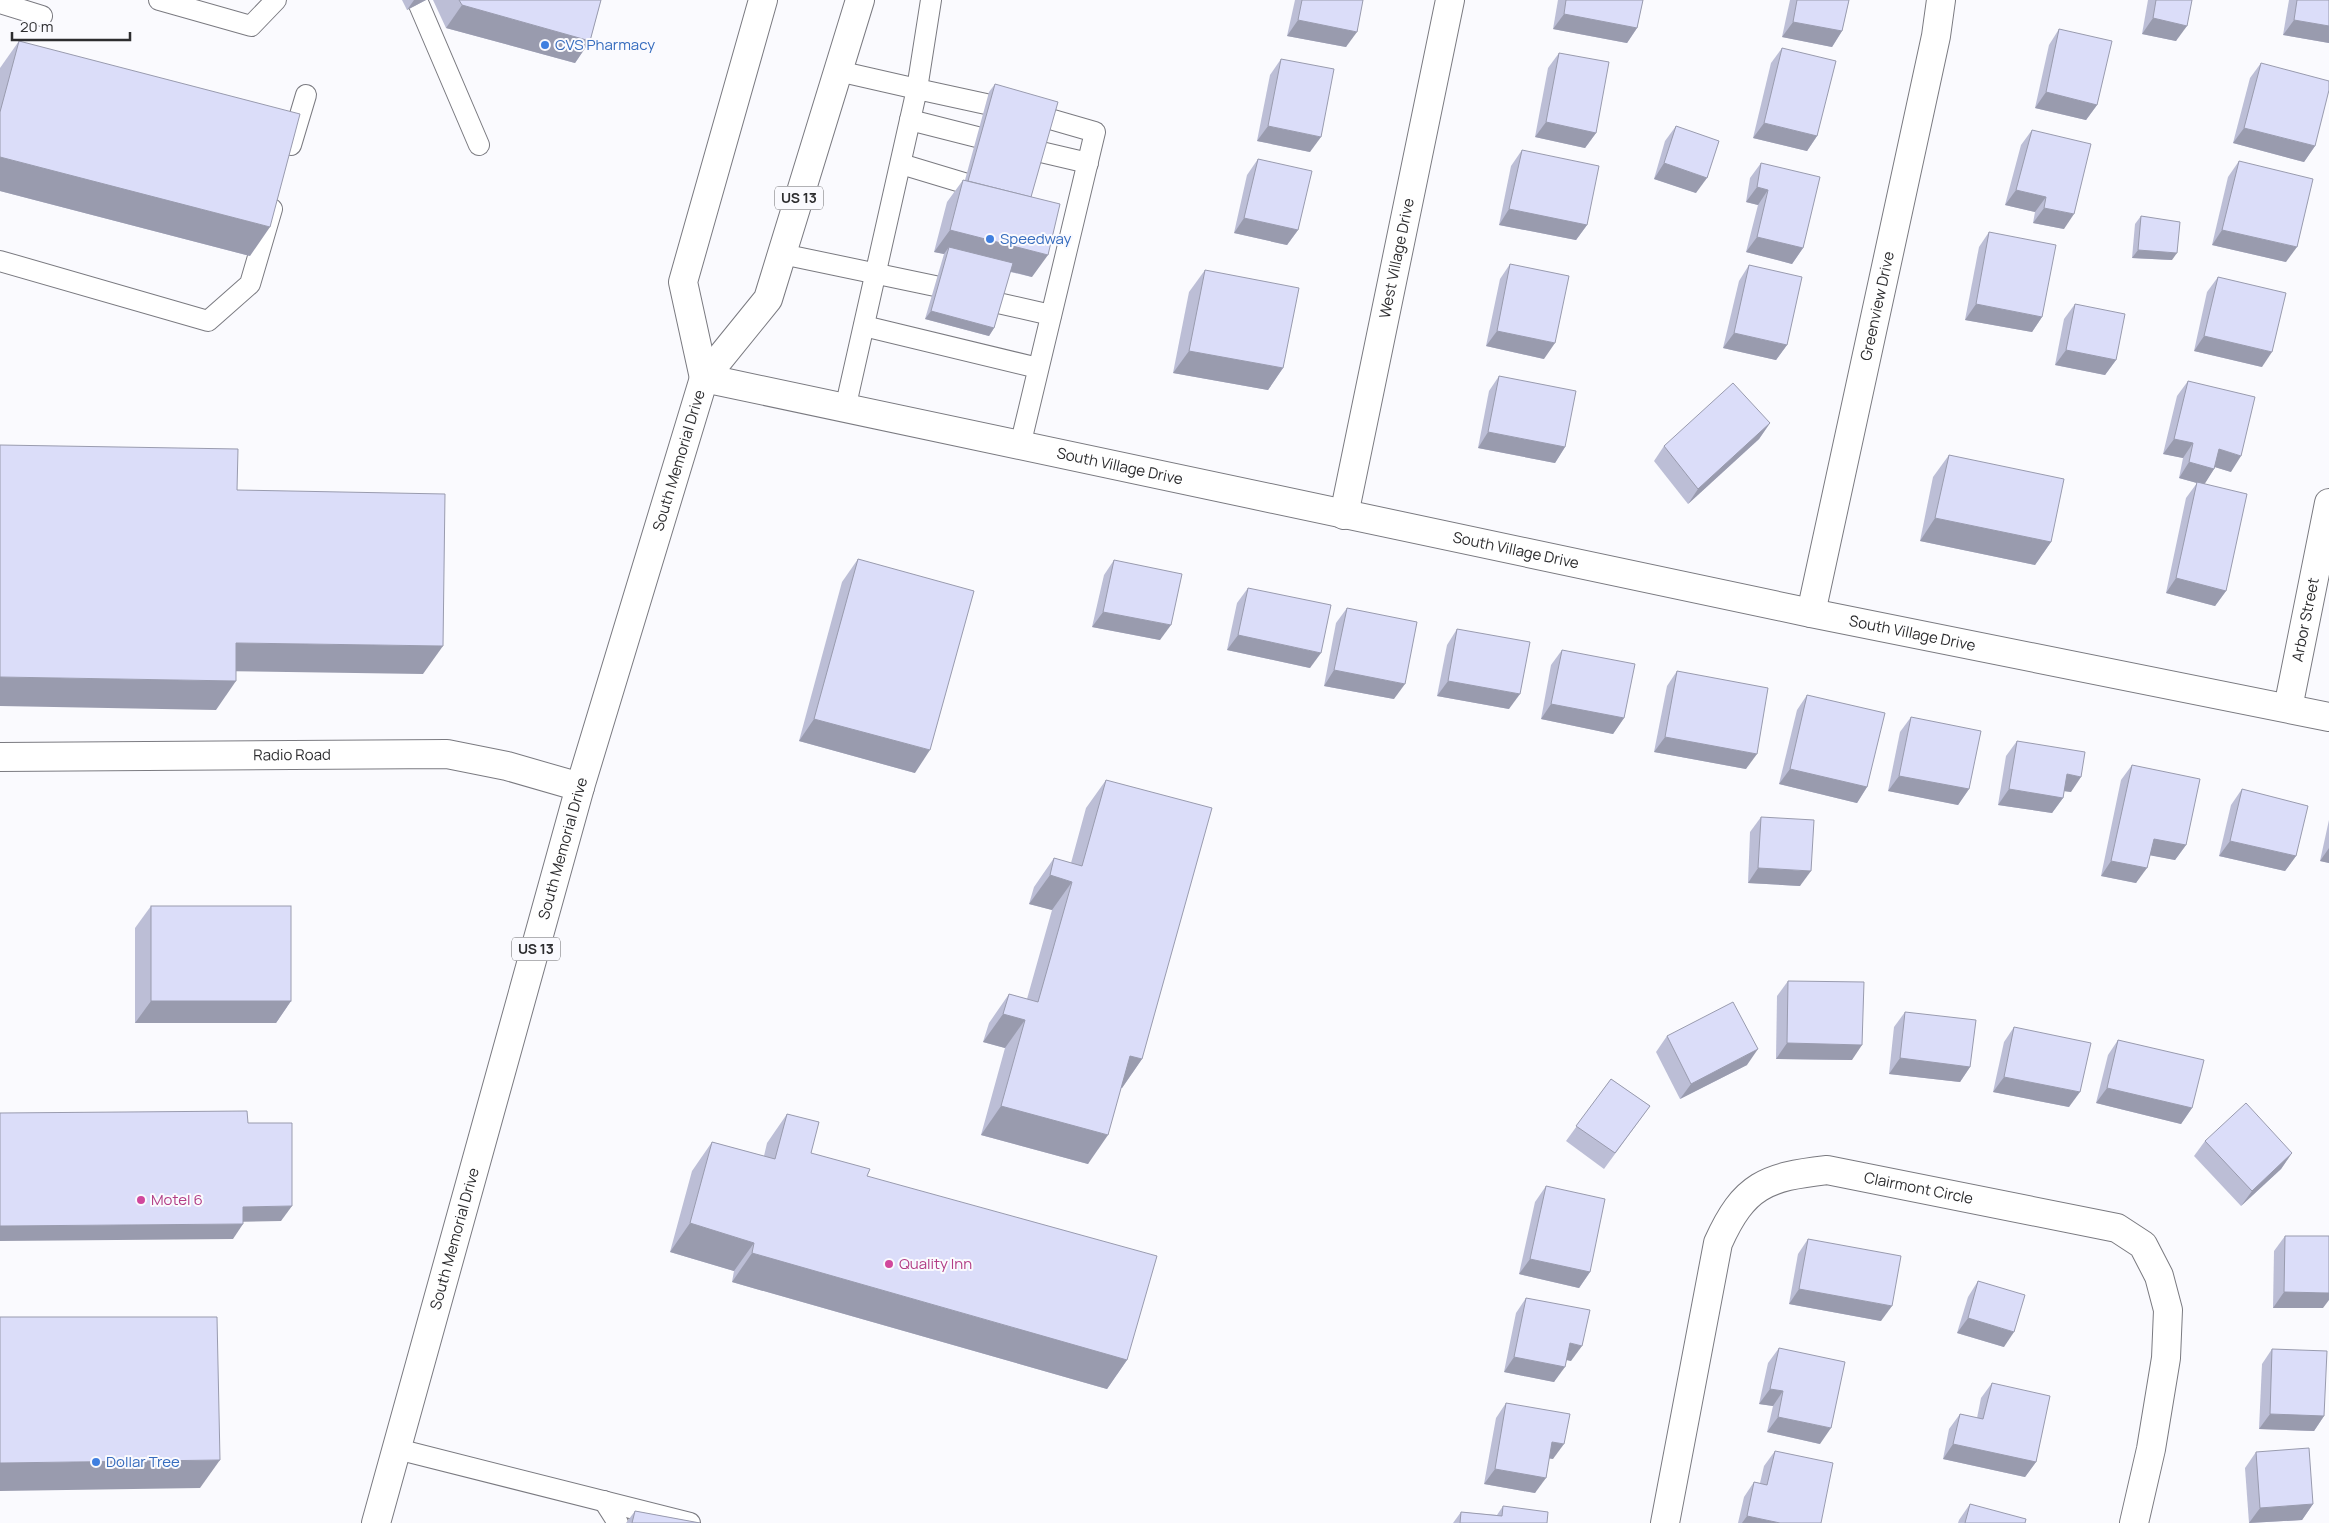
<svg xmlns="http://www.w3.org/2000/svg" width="2329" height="1523" font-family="Manrope,sans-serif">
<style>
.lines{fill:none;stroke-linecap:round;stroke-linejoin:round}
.service-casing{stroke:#7a7a80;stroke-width:22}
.minor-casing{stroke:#7a7a80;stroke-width:30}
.primary-casing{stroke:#7a7a80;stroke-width:30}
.service{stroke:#fff;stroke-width:20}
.minor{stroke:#fff;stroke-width:28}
.primary{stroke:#fff;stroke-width:28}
.wall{fill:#bcbed6}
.shaded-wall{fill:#999bae}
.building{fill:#dbddf9;stroke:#999bae}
.shop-dot{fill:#3f7fe0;stroke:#fafafe;stroke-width:2}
.hotel-dot{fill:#d1479c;stroke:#fafafe;stroke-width:2}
.labels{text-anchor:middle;stroke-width:4;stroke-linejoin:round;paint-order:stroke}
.shield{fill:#fafafe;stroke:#6a6a6d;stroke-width:1}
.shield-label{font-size:14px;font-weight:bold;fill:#2d2d2f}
.shop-label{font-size:15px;fill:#366cbe;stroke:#fafafe;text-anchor:start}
.street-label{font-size:15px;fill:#2d2d2f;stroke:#fafafe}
.hotel-label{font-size:15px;fill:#b23c85;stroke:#fafafe;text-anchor:start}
</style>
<rect width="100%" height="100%" fill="#fafafe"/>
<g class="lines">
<defs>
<g id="service">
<path d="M159 0 251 26 276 0"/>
<path d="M417 0 479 145"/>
<path d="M0 3 42 16"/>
<path d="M838 71 917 89 931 0"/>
<path d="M910 120 977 137"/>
<path d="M291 145 306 95"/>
<path d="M1041 152 1088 163"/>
<path d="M901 164 964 183"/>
<path d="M782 254 935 286"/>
<path d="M0 261 208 321 250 284 272 209"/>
<path d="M998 303 1051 315"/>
<path d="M864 326 1038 368"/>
<path d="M845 409 917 89 986 104"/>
<path d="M1020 446 1095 132 1050 119"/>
<path d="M397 1449 690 1523"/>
<path d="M604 1501 618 1523"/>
</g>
<g id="minor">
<path id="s1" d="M704 378 1811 613 2329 717"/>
<path id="s2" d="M1344 515 1450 0"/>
<path id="s3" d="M1811 613 1936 36 1941 0"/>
<path id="s4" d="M2288 708 2329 503"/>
<path id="s5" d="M0 757 447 754 507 766 580 787"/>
<path id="s6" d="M1665 1523 1718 1243C1744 1185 1766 1177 1827 1170L2117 1228 2143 1245 2159 1276 2168 1310 2166 1358 2151 1449 2134 1523"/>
</g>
<g id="primary">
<path d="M704 378 683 282 763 0"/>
<path id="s7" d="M376 1523 580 787 704 378 768 299 860 0"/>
</g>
</defs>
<use href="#service" class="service-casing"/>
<use href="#minor" class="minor-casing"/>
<use href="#primary" class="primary-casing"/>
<use href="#service" class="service"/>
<use href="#minor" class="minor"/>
<use href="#primary" class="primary"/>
</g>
<g class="wall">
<path d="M402 0H426L407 10Z"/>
<path d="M433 0H601L590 41 575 63 446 28Z"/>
<path d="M1295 0H1363L1346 47 1287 36Z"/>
<path d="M1558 0H1643L1637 28 1627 43 1553 29Z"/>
<path d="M1790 0H1849L1842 31 1832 47 1782 37Z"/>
<path d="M2148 0H2192L2176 41 2142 34Z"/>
<path d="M2289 0H2329V43L2283 35Z"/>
<path d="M2059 29 2097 105 2086 120 2035 108 2049 45Z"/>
<path d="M19 41 250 256 0 191V68Z"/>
<path d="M1782 48 1817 136 1807 151 1753 138 1771 63Z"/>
<path d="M1559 53 1596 133 1585 148 1535 137 1548 68Z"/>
<path d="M1281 59 1310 152 1257 141 1270 75Z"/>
<path d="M2261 63 2315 146 2304 162 2233 143 2250 78Z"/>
<path d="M995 84 1031 197 1032 277 1010 272 994 328 989 336 925 319 944 254 934 252 947 202 963 180H965L989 92Z"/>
<path d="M1676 126 1696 193 1654 179 1665 141Z"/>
<path d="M2032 130 2064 229 2033 223 2035 212 2005 205 2021 145Z"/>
<path d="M1522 150 1587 225 1576 240 1499 225 1511 166Z"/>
<path d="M1258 159 1298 230 1287 245 1234 233 1247 175Z"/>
<path d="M2239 161 2286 262 2212 245 2228 177Z"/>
<path d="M1761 163 1803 248 1792 264 1746 252 1758 205 1746 202 1750 178Z"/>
<path d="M2141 216 2172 260 2132 258 2135 224Z"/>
<path d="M1989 232 2042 317 2032 332 1965 320 1979 247Z"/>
<path d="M1510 264 1544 359 1486 346 1500 279Z"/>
<path d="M1749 265 1787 345 1776 360 1723 348 1739 281Z"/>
<path d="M1205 270 1283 368 1268 390 1173 373 1189 292Z"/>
<path d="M2218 277 2262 367 2194 351 2207 292Z"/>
<path d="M2075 304 2116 360 2105 375 2055 365 2064 319Z"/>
<path d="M1499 376 1565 447 1555 463 1478 448 1489 391Z"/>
<path d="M2188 381 2231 472 2215 467 2214 469 2204 484 2226 591 2215 606 2166 593 2186 498 2197 483 2179 478 2183 458 2163 454 2177 396Z"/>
<path d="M1770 423 1759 439 1688 504 1654 461 1664 446Z"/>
<path d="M1949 455 2051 542 2035 565 1920 541 1933 477Z"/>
<path d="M858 559 915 773 799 741 842 582Z"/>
<path d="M1114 560 1160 640 1092 627 1104 575Z"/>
<path d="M1248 588 1310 668 1227 650 1237 603Z"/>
<path d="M1347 608 1394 699 1324 686 1336 623Z"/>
<path d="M1457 629 1509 709 1437 696 1447 645Z"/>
<path d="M1562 650 1624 718 1613 734 1541 719 1551 665Z"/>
<path d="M1677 671 1746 769 1654 752 1667 686Z"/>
<path d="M1807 695 1867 787 1857 803 1779 784 1797 710Z"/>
<path d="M1911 717 1969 789 1958 805 1888 791 1900 732Z"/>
<path d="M2017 741 2071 792 2064 791 2063 798 2052 813 1998 805 2006 756Z"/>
<path d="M2132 765 2186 845 2175 860 2150 855 2136 883 2101 876 2121 780Z"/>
<path d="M1106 780 1142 1059 1122 1088H1121L1088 1164 981 1135 1005 1048 983 1042 989 1023 1009 994 1027 999 1052 910 1029 904 1034 887 1054 858 1071 863 1086 808Z"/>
<path d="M2242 789 2296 856 2285 871 2219 856 2231 805Z"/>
<path d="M1761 817 1800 886 1748 883 1750 832Z"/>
<path d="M2329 820V863L2320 861Z"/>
<path d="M151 906 291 1001 276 1023H135V928Z"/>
<path d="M1788 981 1852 1060 1776 1059 1777 996Z"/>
<path d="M1905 1012 1970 1067 1960 1082 1889 1074 1894 1027Z"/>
<path d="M2014 1027 2069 1107 1993 1092 2004 1042Z"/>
<path d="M1667 1036 1747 1065 1680 1099 1656 1052Z"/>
<path d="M2118 1040 2192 1108 2181 1124 2096 1103 2108 1055Z"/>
<path d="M1611 1079 1650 1106 1604 1169 1566 1141Z"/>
<path d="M787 1114 811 1153 867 1176 1127 1360 1107 1389 732 1282 734 1271 670 1252 692 1171 712 1142 764 1156 767 1143Z"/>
<path d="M2205 1141 2292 1153 2281 1169 2241 1206 2194 1156Z"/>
<path d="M1546 1186 1590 1272 1579 1288 1519 1274 1535 1202Z"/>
<path d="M2285 1236 2323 1308H2273L2274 1251Z"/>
<path d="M1808 1239 1881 1321 1789 1304 1798 1254Z"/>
<path d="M1978 1281 2004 1347 1957 1333 1968 1297Z"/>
<path d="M1526 1298 1571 1361 1566 1360 1554 1382 1504 1372 1516 1313Z"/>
<path d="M1779 1348 1820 1444 1767 1432 1773 1406 1759 1404 1768 1363Z"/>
<path d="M2272 1349 2324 1416 2314 1431 2259 1429 2262 1364Z"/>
<path d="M1992 1383 2036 1462 2025 1477 1943 1459 1949 1429 1960 1414 1977 1418 1981 1398Z"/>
<path d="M1506 1403 1553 1459 1549 1458 1535 1493 1484 1484 1496 1418Z"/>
<path d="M1775 1451 1821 1523H1738L1744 1497 1754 1482 1760 1483 1764 1466Z"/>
<path d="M2256 1452 2313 1504 2302 1520 2249 1523 2245 1468Z"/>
<path d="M1970 1504 2025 1523H1958L1959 1520Z"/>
<path d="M1503 1506 1547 1523H1453L1461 1512 1497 1515Z"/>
<path d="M635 1511 700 1523H626Z"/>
</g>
<g class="shaded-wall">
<path d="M414 0H426L407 10Z"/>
<path d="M462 5 590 41 575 63 446 28Z"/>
<path d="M1564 14 1637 28 1627 43 1553 29Z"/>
<path d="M2153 18 2187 26 2176 41 2142 34Z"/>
<path d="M1298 20 1357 32 1346 47 1287 36Z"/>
<path d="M2294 20 2329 26V43L2283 35Z"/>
<path d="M1793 22 1842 31 1832 47 1782 37Z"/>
<path d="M2046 92 2097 105 2086 120 2035 108Z"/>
<path d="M1546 122 1596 133 1585 148 1535 137Z"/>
<path d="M1764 123 1817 136 1807 151 1753 138Z"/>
<path d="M1268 126 1321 137 1310 152 1257 141Z"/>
<path d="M2244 128 2315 146 2304 162 2233 143Z"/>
<path d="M0 157 270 227 250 256 0 191Z"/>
<path d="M1664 163 1707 178 1696 193 1654 179Z"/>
<path d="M1757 187 1768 190 1758 205 1746 202Z"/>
<path d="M2016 190 2046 197 2035 212 2005 205Z"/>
<path d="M2044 208 2074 214 2064 229 2033 223Z"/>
<path d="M1509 209 1587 225 1576 240 1499 225Z"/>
<path d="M1244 218 1298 230 1287 245 1234 233Z"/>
<path d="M950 230 1048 255 1032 277 947 255 949 247 944 254 934 252Z"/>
<path d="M2222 230 2297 247 2286 262 2212 245Z"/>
<path d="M1757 237 1803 248 1792 264 1746 252Z"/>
<path d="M2138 250 2177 253 2172 260 2132 258Z"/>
<path d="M1976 304 2042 317 2032 332 1965 320Z"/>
<path d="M931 311 994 328 989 336 925 319Z"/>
<path d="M1497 331 1555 343 1544 359 1486 346Z"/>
<path d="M1734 333 1787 345 1776 360 1723 348Z"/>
<path d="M2204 336 2272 352 2262 367 2194 351Z"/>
<path d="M2066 350 2116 360 2105 375 2055 365Z"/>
<path d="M1189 351 1283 368 1268 390 1173 373Z"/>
<path d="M1770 423 1759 439 1688 504 1698 489Z"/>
<path d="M1488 432 1565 447 1555 463 1478 448Z"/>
<path d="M2174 439 2193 443 2183 458 2163 454Z"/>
<path d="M2219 449 2241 456 2231 472 2208 465Z"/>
<path d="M2189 462 2214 469 2204 485 2179 478Z"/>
<path d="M1935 518 2051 542 2035 565 1920 541Z"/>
<path d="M2176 578 2226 591 2215 606 2166 593Z"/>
<path d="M1103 612 1171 625 1160 640 1092 627Z"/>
<path d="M1238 635 1321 653 1310 668 1227 650Z"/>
<path d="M236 643 443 646 423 674 216 671Z"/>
<path d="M1334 670 1405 684 1394 699 1324 686Z"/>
<path d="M0 677 236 681 216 710 0 706Z"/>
<path d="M1448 681 1520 694 1509 709 1437 696Z"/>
<path d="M1551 704 1624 718 1613 734 1541 719Z"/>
<path d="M814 719 930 750 915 773 799 741Z"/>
<path d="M1665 737 1757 754 1746 769 1654 752Z"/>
<path d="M1790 769 1867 787 1857 803 1779 784Z"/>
<path d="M2067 774 2081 777 2071 792 2056 790Z"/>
<path d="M1899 776 1969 789 1958 805 1888 791Z"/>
<path d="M2009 789 2063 798 2052 813 1998 805Z"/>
<path d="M2154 839 2186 845 2175 860 2143 854Z"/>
<path d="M2230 841 2296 856 2285 871 2219 856Z"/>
<path d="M2329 848V863L2320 861Z"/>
<path d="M2111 861 2147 868 2136 883 2101 876Z"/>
<path d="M1758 868 1811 871 1800 886 1748 883Z"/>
<path d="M1050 875 1072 882 1052 910 1029 904Z"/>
<path d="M151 1001H291L276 1023H135Z"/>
<path d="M1003 1014 1025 1020 1005 1048 983 1042Z"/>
<path d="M1787 1043 1862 1045 1852 1060 1776 1059Z"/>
<path d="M1758 1049 1747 1065 1680 1099 1691 1084Z"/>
<path d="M1130 1056 1142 1059 1122 1088 1110 1085Z"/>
<path d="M1900 1058 1970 1067 1960 1082 1889 1074Z"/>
<path d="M2004 1077 2080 1092 2069 1107 1993 1092Z"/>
<path d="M2107 1088 2192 1108 2181 1124 2096 1103Z"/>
<path d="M1001 1106 1108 1135 1088 1164 981 1135Z"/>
<path d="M2292 1153 2281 1169 2241 1206 2252 1191Z"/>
<path d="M292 1206 281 1221 232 1222 243 1207Z"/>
<path d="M690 1223 754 1243 734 1271 670 1252Z"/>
<path d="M243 1224 233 1239 0 1241V1226Z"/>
<path d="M752 1253 1127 1360 1107 1389 732 1282Z"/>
<path d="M1530 1259 1590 1272 1579 1288 1519 1274Z"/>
<path d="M1799 1289 1892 1306 1881 1321 1789 1304Z"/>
<path d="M2284 1292 2329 1293V1300L2323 1308H2273Z"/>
<path d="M1968 1318 2014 1332 2004 1347 1957 1333Z"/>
<path d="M1570 1343 1582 1346 1571 1361 1559 1358Z"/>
<path d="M1514 1357 1565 1367 1554 1382 1504 1372Z"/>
<path d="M1770 1389 1783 1391 1773 1406 1759 1404Z"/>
<path d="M2270 1414 2324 1416 2314 1431 2259 1429Z"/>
<path d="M1778 1417 1831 1428 1820 1444 1767 1432Z"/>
<path d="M1552 1442 1564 1444 1553 1459 1541 1457Z"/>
<path d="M1953 1444 2036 1462 2025 1477 1943 1459Z"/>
<path d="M220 1460 200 1488 0 1491V1463Z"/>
<path d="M1495 1469 1546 1478 1535 1493 1484 1484Z"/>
<path d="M2313 1504 2302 1520 2249 1523 2260 1508Z"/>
<path d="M1747 1516 1780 1523H1742Z"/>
</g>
<g class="building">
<path d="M459 0H601L590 41 462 5Z"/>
<path d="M1302 0H1363L1357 32 1298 20Z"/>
<path d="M1566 0H1643L1637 28 1564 14Z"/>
<path d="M1797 0H1849L1842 31 1793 22Z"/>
<path d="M2156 0H2192L2187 26 2153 18Z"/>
<path d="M2297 0H2329V26L2294 20Z"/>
<path d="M2059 29 2112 41 2097 105 2046 92Z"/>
<path d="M19 41 300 114 270 227 0 157V112Z"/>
<path d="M1782 48 1836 61 1817 136 1764 123Z"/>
<path d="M1559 53 1609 62 1596 133 1546 122Z"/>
<path d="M1281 59 1334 69 1321 137 1268 126Z"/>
<path d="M2261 63 2329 81V90L2315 146 2244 128Z"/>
<path d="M995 84 1058 102 1031 197 968 181Z"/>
<path d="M1676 126 1719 141 1707 178 1664 163Z"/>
<path d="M2032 130 2091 144 2074 214 2044 208 2046 197 2016 190Z"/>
<path d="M1522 150 1599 166 1587 225 1509 209Z"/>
<path d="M1258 159 1312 171 1298 230 1244 218Z"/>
<path d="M2239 161 2313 179 2297 247 2222 230Z"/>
<path d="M1761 163 1820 177 1803 248 1757 237 1768 190 1757 187Z"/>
<path d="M963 180 1060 204 1048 255 950 230Z"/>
<path d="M2141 216 2180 222 2177 253 2138 250Z"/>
<path d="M1989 232 2056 245 2042 317 1976 304Z"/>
<path d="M949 247 1013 263 994 328 931 311Z"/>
<path d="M1510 264 1569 276 1555 343 1497 331Z"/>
<path d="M1749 265 1802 277 1787 345 1734 333Z"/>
<path d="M1205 270 1299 288 1283 368 1189 351Z"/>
<path d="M2218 277 2286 293 2272 352 2204 336Z"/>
<path d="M2075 304 2125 314 2116 360 2066 350Z"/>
<path d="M1499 376 1576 391 1565 447 1488 432Z"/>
<path d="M2188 381 2255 397 2241 456 2219 449 2214 469 2189 462 2193 443 2174 439Z"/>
<path d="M1733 383 1770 423 1698 489 1664 446Z"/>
<path d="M0 445 238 449 237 490 445 494 443 646 236 643V681L0 677Z"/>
<path d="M1949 455 2064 479 2051 542 1935 518Z"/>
<path d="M2197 482 2247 494 2226 591 2176 578Z"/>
<path d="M858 559 974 591 930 750 814 719Z"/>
<path d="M1114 560 1182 574 1171 625 1103 612Z"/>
<path d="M1248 588 1331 605 1321 653 1238 635Z"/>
<path d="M1347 608 1417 622 1405 684 1334 670Z"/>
<path d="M1457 629 1530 642 1520 694 1448 681Z"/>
<path d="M1562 650 1635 664 1624 718 1551 704Z"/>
<path d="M1677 671 1768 688 1757 754 1665 737Z"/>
<path d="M1807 695 1885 713 1867 787 1790 769Z"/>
<path d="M1911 717 1981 731 1969 789 1899 776Z"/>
<path d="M2017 741 2085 752 2081 777 2067 774 2063 798 2009 789Z"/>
<path d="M2132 765 2200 779 2186 845 2154 839 2147 868 2111 861Z"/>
<path d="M1106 780 1212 808 1142 1059 1130 1056 1108 1135 1001 1106 1025 1020 1003 1014 1009 994 1038 1002 1072 882 1050 875 1054 858 1082 866Z"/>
<path d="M2242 789 2308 806 2296 856 2230 841Z"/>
<path d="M1761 817 1814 820 1811 871 1758 868Z"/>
<rect x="151" y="906" width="140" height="95"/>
<path d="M1788 981 1864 982 1862 1045 1787 1043Z"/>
<path d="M1733 1002 1758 1049 1691 1084 1667 1036Z"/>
<path d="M1905 1012 1976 1020 1970 1067 1900 1058Z"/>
<path d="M2014 1027 2091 1043 2080 1092 2004 1077Z"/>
<path d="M2118 1040 2204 1060 2192 1108 2107 1088Z"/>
<path d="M1611 1079 1650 1106 1615 1153 1576 1126Z"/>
<path d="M2246 1103 2292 1153 2252 1191 2205 1141Z"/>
<path d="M247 1111 248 1123H292V1206L243 1207V1224L0 1226V1113Z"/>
<path d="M787 1114 819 1122 811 1153 870 1169 867 1176 1157 1256 1127 1360 752 1253 754 1243 690 1223 712 1142 775 1159Z"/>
<path d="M1546 1186 1605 1199 1590 1272 1530 1259Z"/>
<path d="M2285 1236H2329V1293L2284 1292Z"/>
<path d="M1808 1239 1901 1256 1892 1306 1799 1289Z"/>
<path d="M1978 1281 2025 1295 2014 1332 1968 1318Z"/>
<path d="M1526 1298 1590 1310 1582 1346 1570 1343 1565 1367 1514 1357Z"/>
<path d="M0 1317H217L220 1460 0 1463Z"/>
<path d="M1779 1348 1845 1362 1831 1428 1778 1417 1783 1391 1770 1389Z"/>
<path d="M2272 1349 2327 1351 2324 1416 2270 1414Z"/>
<path d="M1992 1383 2050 1396 2036 1462 1953 1444 1960 1414 1983 1419Z"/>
<path d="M1506 1403 1570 1414 1564 1444 1552 1442 1546 1478 1495 1469Z"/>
<path d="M2309 1448 2313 1504 2260 1508 2256 1452Z"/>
<path d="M1775 1451 1833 1463 1821 1523H1780L1747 1516 1754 1482 1767 1485Z"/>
<path d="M1970 1504 2026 1519 2025 1523H1965Z"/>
<path d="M1503 1506 1548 1512 1547 1523H1460L1461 1512 1502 1516Z"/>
<path d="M635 1511 700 1523H632Z"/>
</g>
<g class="shop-dot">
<circle cx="545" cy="45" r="5"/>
<circle cx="990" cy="239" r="5"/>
<circle cx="96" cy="1462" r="5"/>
</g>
<g class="hotel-dot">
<circle cx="141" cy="1200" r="5"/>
<circle cx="889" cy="1264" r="5"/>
</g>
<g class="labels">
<g class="shield">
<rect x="775" y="186.5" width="48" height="23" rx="4"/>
<rect x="512" y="937.5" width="48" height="23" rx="4"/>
</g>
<g class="shield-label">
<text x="799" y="203">US 13</text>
<text x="536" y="954">US 13</text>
</g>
<g class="shop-label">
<text x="555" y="50">CVS Pharmacy</text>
<text x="1000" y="244">Speedway</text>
<text x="106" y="1467">Dollar Tree</text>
</g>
<g class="street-label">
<text dy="5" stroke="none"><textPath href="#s2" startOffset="262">West Village Drive</textPath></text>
<text dy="5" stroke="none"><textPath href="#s3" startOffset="314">Greenview Drive</textPath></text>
<text dy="5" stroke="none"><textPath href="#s7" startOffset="1105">South Memorial Drive</textPath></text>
<text dy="5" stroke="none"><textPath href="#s1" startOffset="425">South Village Drive</textPath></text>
<text dy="5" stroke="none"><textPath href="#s1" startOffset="830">South Village Drive</textPath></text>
<text dy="5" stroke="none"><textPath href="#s4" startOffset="90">Arbor Street</textPath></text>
<text dy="5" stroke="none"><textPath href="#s1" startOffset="1235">South Village Drive</textPath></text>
<text dy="5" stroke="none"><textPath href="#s5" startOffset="292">Radio Road</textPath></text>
<text dy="5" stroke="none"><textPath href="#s7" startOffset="700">South Memorial Drive</textPath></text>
<text dy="5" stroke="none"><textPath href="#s6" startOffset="519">Clairmont Circle</textPath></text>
<text dy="5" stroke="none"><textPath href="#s7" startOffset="295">South Memorial Drive</textPath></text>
</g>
<g class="hotel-label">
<text x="151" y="1205">Motel 6</text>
<text x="899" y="1269">Quality Inn</text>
</g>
</g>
<path d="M12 32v8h118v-8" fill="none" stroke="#2d2d2f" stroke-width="2.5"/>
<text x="20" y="32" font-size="15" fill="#2d2d2f" stroke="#fafafe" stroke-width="4" paint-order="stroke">20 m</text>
</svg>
